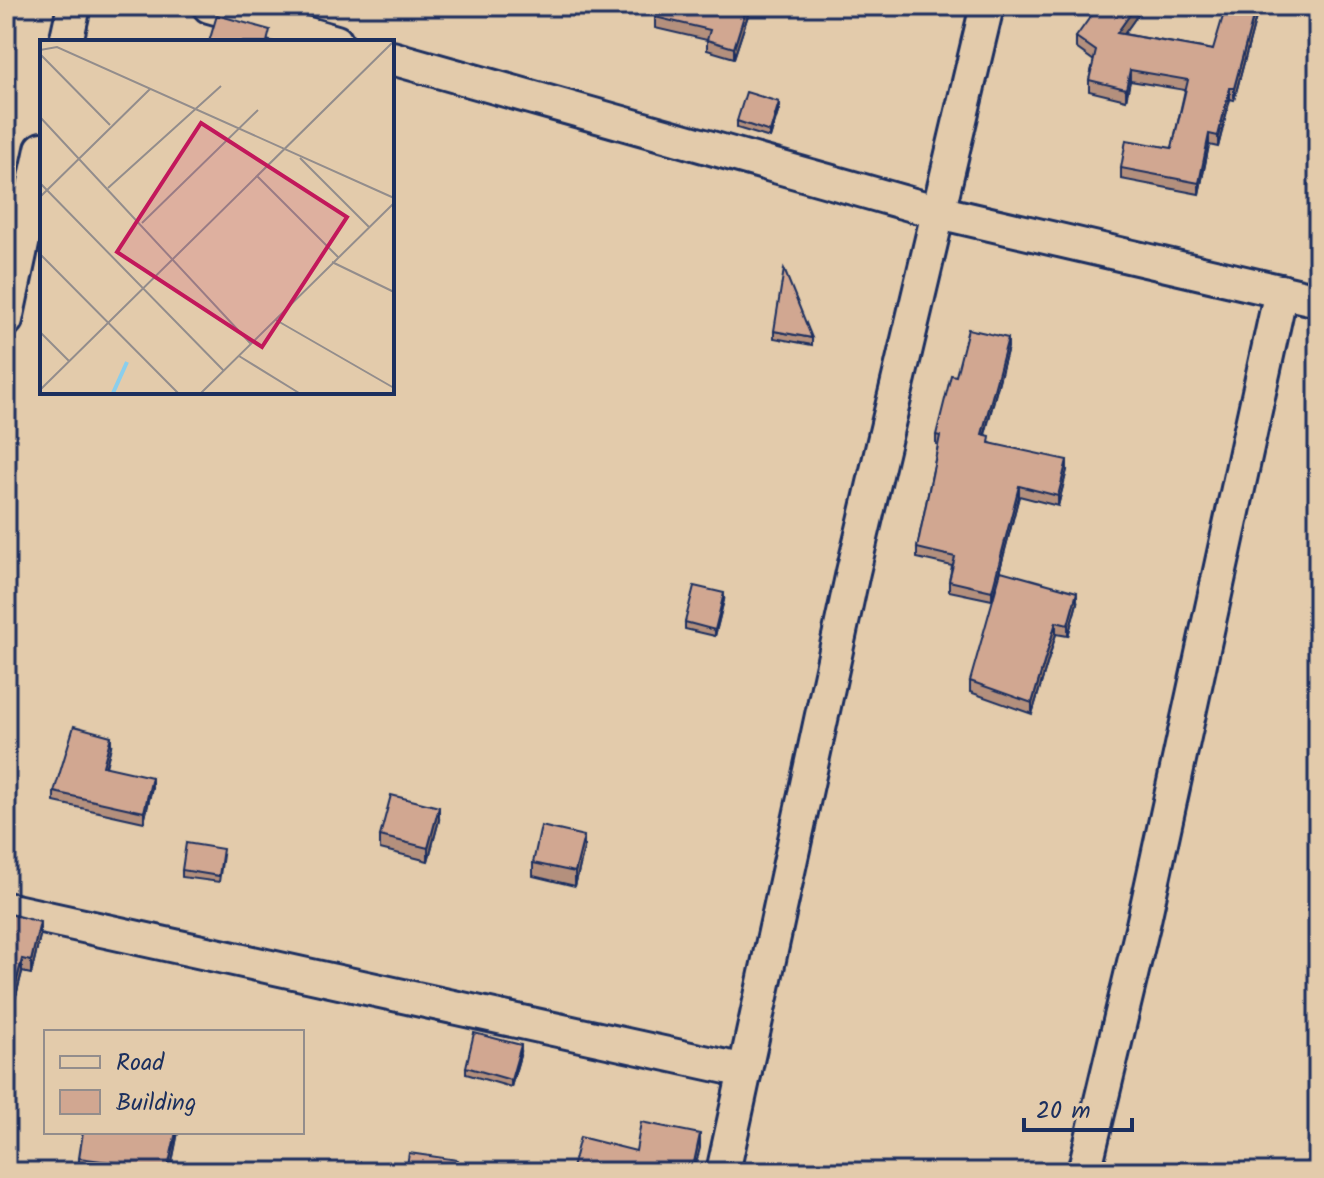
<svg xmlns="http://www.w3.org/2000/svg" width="1324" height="1178" font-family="Kalam,sans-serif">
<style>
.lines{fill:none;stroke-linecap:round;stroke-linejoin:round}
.street-casing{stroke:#1b2f5e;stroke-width:38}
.street{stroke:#e3cbab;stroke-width:32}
.wall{fill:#b4907d;stroke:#1b2f5e;stroke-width:2}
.shaded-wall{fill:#927566;stroke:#1b2f5e;stroke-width:2}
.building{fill:#d1a791;stroke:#1b2f5e;stroke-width:2}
.inset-river{fill:none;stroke:#8aceec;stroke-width:4}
.inset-road{fill:none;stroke:#938d8c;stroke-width:2}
.view{fill:#c2185b;fill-opacity:0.15;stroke:#c2185b;stroke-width:4}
.inset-edge{fill:none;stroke:#1b2f5e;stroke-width:4}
</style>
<rect width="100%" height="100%" fill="#e3cbab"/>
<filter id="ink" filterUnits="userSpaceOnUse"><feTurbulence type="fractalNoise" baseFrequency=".0125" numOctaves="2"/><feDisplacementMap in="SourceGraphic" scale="16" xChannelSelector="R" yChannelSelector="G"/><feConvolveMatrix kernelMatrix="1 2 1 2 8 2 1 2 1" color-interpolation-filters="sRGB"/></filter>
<g filter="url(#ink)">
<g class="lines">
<defs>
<g id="street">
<path d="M209 6 336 42"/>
<path d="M66 42 74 6"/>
<path d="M392 58 938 212 1318 300"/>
<path d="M6 320 42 149"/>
<path d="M6 909 745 1071"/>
<path d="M723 1172 853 572 987 6"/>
<path d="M1084 1172 1143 925 1281 291"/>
</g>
</defs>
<use href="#street" class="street-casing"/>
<use href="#street" class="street"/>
</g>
<g class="wall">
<path d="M658 6H751L734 58 707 50V40L655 28V17Z"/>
<path d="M1139 6V13L1124 34 1213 50 1259 6 1234 100 1230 99 1218 147 1209 145 1199 194 1121 179V168L1172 148 1185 90 1130 81 1126 100 1089 91V80L1094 61 1076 48V37Z"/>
<path d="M779 109 770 138 737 128V121Z"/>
<path d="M774 331 812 338V345L774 338Z"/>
<path d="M1008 347 985 435 990 443 1067 470 1058 506 1019 496 992 600 949 591V581L952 566 917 558V548L938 445 936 444V435Z"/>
<path d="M724 600 715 636 685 629V622Z"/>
<path d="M1077 603 1068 636 1056 634 1032 714 970 692V681Z"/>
<path d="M111 746 106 767 152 787 144 822 54 802V792Z"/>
<path d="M439 820 428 861 380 849V836Z"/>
<path d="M584 849 575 886 533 876V863Z"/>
<path d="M223 855 219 882 182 877V870Z"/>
<path d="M6 913 40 936 31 974 22 972 6 1035Z"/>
<path d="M1318 969V993L1316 992V979Z"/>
<path d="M521 1052 511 1087 466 1074V1067Z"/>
<path d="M178 1132 170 1172H101L79 1169V1158Z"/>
</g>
<g class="shaded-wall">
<path d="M747 6H751L734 58V48Z"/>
<path d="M1136 6H1139V13L1117 44V33Z"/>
<path d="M1256 6H1259L1234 100V88Z"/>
<path d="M11 27V41L6 55V42Z"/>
<path d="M1130 70V81L1126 100V89Z"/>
<path d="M1230 88V99L1218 147V136Z"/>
<path d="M779 102V109L770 138V132Z"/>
<path d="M1209 134V145L1199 194V183Z"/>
<path d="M1008 338V347L982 444V434Z"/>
<path d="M1067 460V470L1058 506V496Z"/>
<path d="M1019 486V496L992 600V591Z"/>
<path d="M1077 592V603L1068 636V625Z"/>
<path d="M724 593V600L715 636V630Z"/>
<path d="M1056 622V634L1032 714V703Z"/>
<path d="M111 736V746L103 776V766Z"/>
<path d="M152 777V787L144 822V812Z"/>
<path d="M439 807V820L428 861V848Z"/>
<path d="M584 836V849L575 886V872Z"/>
<path d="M40 922V936L31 974V961Z"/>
<path d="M22 959V972L6 1035V1022Z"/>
<path d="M521 1045V1052L511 1087V1080Z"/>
<path d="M176 1132H178L170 1172H167Z"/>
<path d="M700 1134V1148L694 1172H692Z"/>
</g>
<g class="building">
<path d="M658 6H747L734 48 707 40 710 30 655 17Z"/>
<path d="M1098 6H1136L1117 33 1213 50 1226 6H1256L1234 88H1230L1218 136 1209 134 1199 183 1121 168 1126 140 1172 148 1188 80 1130 70 1126 89 1089 80 1096 51 1076 37Z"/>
<path d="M217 15 270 30 267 42H209Z"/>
<path d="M6 26 11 27 6 42Z"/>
<path d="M746 92 779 102 770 132 737 121Z"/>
<path d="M784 269 812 338 774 331Z"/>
<path d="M968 329 1008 338 982 434 990 436 989 443 1067 460 1058 496 1019 486 992 591 949 581 955 557 917 548 940 436 936 435 951 375 956 376Z"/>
<path d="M1001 571 1077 592 1068 625 1056 622 1032 703 970 681Z"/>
<path d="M694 586 724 593 715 630 685 622Z"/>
<path d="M74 726 111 736 103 766 152 777 144 812 54 792Z"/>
<path d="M391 795 439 807 428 848 380 836Z"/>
<path d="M541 826 584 836 575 872 533 863Z"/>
<path d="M186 843 223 849 219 876 182 870Z"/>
<path d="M6 913 40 922 31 961 22 959 6 1022Z"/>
<path d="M474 1033 521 1045 511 1080 466 1067Z"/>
<path d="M641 1122 700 1134 692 1172H571L580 1137 636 1151Z"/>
<path d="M83 1132H176L167 1172H137L139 1166 79 1158Z"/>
<path d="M409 1153 458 1160 457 1172H406Z"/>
</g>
</g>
<g transform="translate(40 40)">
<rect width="354" height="354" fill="#e3cbab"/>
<path class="inset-river" d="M73 353 87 322"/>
<path class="inset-road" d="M0 10 17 7 354 158M0 14 70 85M0 77 211 304M260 118 329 187M217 136 298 217M0 143 184 331M68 148 181 46M0 157 110 49M102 183 218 70M0 214 138 353M292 222 354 252M236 280 354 348M0 292 29 321M199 316 259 353M0 350 354 1M161 353 354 163"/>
<path class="view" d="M161 83 307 177 222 307 77 212Z"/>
<rect width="354" height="354" class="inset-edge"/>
</g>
<rect width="1324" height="1178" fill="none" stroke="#e3cbab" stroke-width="32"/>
<rect x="16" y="16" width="1292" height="1146" fill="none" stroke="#1b2f5e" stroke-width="3" filter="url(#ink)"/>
<rect x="44" y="1030" width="260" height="104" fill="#e3cbab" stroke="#938d8c" stroke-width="2"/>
<rect x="60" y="1056" width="40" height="12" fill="#e3cbab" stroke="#938d8c" stroke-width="2"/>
<text x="116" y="1070" font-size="24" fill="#1b2f5e">Road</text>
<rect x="60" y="1090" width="40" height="24" fill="#d1a791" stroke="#938d8c" stroke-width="2"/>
<text x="116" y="1110" font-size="24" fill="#1b2f5e">Building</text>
<path d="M1024 1118v12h108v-12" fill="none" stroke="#1b2f5e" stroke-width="4"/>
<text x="1036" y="1118" font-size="24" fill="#1b2f5e" stroke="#e3cbab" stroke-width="6" paint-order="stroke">20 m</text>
</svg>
